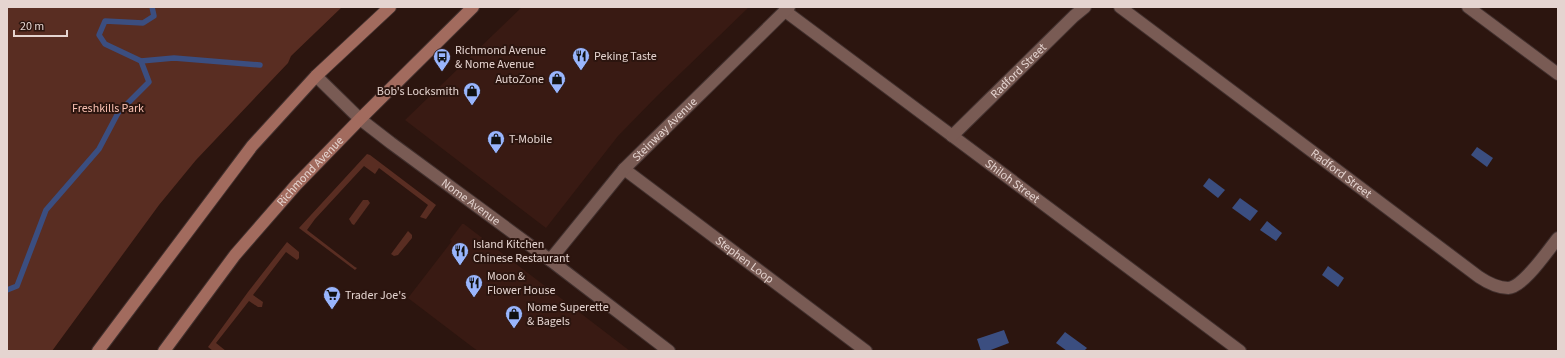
<svg xmlns="http://www.w3.org/2000/svg" width="1565" height="358" font-family="'Source Sans 3',sans-serif">
<style>
.built{fill:#391a13}
.green{fill:#592d22}
.water{fill:#3b4e80}
.lines{fill:none;stroke-linecap:round;stroke-linejoin:round}
.stream{stroke:#3b4e80;stroke-width:5.5}
.minor-casing{stroke:#41302e;stroke-width:14}
.major-casing{stroke:#41302e;stroke-width:14}
.minor{stroke:#795b54;stroke-width:12}
.major{stroke:#a26b5e;stroke-width:12}
.labels{text-anchor:middle;stroke-width:4;stroke-linejoin:round;paint-order:stroke}
.poi-label{font-size:12px;fill:#e5d4d0;stroke:#2c150f;text-anchor:start}
.street-label{font-size:12px;fill:#e5d4d0;stroke:#2c150f}
.park-label{font-size:12px;fill:#fac1b2;stroke:#2c150f}
</style>
<rect width="100%" height="100%" fill="#2c150f"/>
<g class="built">
<path d="M522 7H749L657 96 618 136 546 228 405 120Z"/>
<path d="M462 224H464L630 351H478L471 346 408 298 452 241 450 240Z"/>
</g>
<g class="green">
<path d="M7 7H342L291 56 288 63 196 160 159 205 52 351H7Z"/>
<path d="M367 154 370 155 436 205 426 219 420 217 428 205 379 168 375 174 364 166 315 219 307 230 355 267 357 268 355 270 299 228Z"/>
<path d="M363 200H368L370 203 354 225 352 224 349 219Z"/>
<path d="M408 231 412 235V238L398 255 394 256 391 254Z"/>
<path d="M287 242 299 252V258L297 260 286 252 253 295 263 302 262 307H258L249 301 216 343 226 351H213L208 347 248 292Z"/>
</g>
<g class="water">
<path d="M1477 147 1493 158 1487 167 1471 155Z"/>
<path d="M1209 178 1225 190 1218 198 1203 186Z"/>
<path d="M1240 198 1258 211 1250 221 1232 208Z"/>
<path d="M1267 221 1282 233 1276 241 1260 230Z"/>
<path d="M1328 266 1344 278 1338 287 1322 275Z"/>
<path d="M1004 330 1009 343 988 351H981L977 339Z"/>
<path d="M1065 332 1087 348 1084 351H1067L1056 343Z"/>
</g>
<g class="lines">
<g class="stream">
<path d="M141 61 105 44 99 35 105 21 143 23 154 16 152 7"/>
<path d="M7 290 17 286 46 210 99 149 118 113 149 82 141 61 174 58 260 65"/>
</g>
<defs>
<g id="minor">
<path id="s1" d="M1120 7 1479 277C1488 283 1497 288 1508 288 1524 287 1548 250 1558 238"/>
<path d="M1468 7 1558 74"/>
<path id="s2" d="M785 11 1240 351"/>
<path id="s3" d="M316 76 360 119 391 143 550 260 669 351"/>
<path id="s4" d="M952 136 1074 16 1085 7"/>
<path id="s5" d="M624 169 866 351"/>
<path id="s6" d="M550 260 624 169 789 7"/>
</g>
<g id="major">
<path d="M98 351 252 146 316 76 390 7"/>
<path id="s7" d="M164 351 235 255 296 185 360 119 473 7"/>
</g>
</defs>
<use href="#minor" class="minor-casing"/>
<use href="#major" class="major-casing"/>
<use href="#minor" class="minor"/>
<use href="#major" class="major"/>
</g>
<defs>
<symbol id="restaurant-pin" viewBox="-11 -11 22 30"><path d="M0 17L-7.5 6A9.5 9.5 0 1 1 7.5 6Z" fill="#99b5fd" stroke="#2c150f"/><path d="M-5-6h1v4h1v-4h1v4h1v-4h1v5L-1.5 .5V6h-2V.5L-5-1ZM5-6V6H3V1.5H1.5Q1.5-4 5-6Z" fill="#111"/></symbol>
<symbol id="bus-pin" viewBox="-11 -11 22 30"><path d="M0 17L-7.5 6A9.5 9.5 0 1 1 7.5 6Z" fill="#99b5fd" stroke="#2c150f"/><path d="M-5-6H5V4H4V6H2V4H-2V6H-4V4H-5ZM-3.5-4V0h7V-4ZM-3.5 1.2v1.5H-2V1.2ZM2 1.2v1.5H3.5V1.2Z" fill="#111"/></symbol>
<symbol id="shop-pin" viewBox="-11 -11 22 30"><path d="M0 17L-7.5 6A9.5 9.5 0 1 1 7.5 6Z" fill="#99b5fd" stroke="#2c150f"/><path d="M-5-2.5h2.3a2.7 3.5 0 0 1 5.4 0H5L5.5 6h-11ZM-1.5-2.5h3a1.5 2.3 0 0 0-3 0Z" fill="#111"/></symbol>
<symbol id="supermarket-pin" viewBox="-11 -11 22 30"><path d="M0 17L-7.5 6A9.5 9.5 0 1 1 7.5 6Z" fill="#99b5fd" stroke="#2c150f"/><path d="M-6-5.5h2.5l.6 2H6L4.5 2H-2.5L-4.4-4H-6ZM-1.5 3.2a1.3 1.3 0 1 0 .1 0ZM3 3.2a1.3 1.3 0 1 0 .1 0Z" fill="#111"/></symbol>
</defs>
<g fill-rule="evenodd">
<use href="#restaurant-pin" x="571" y="46" width="20" height="27"/>
<use href="#bus-pin" x="432" y="47" width="20" height="27"/>
<use href="#shop-pin" x="547" y="69" width="20" height="27"/>
<use href="#shop-pin" x="462" y="81" width="20" height="27"/>
<use href="#shop-pin" x="486" y="129" width="20" height="27"/>
<use href="#restaurant-pin" x="450" y="241" width="20" height="27"/>
<use href="#restaurant-pin" x="464" y="273" width="20" height="27"/>
<use href="#supermarket-pin" x="322" y="285" width="20" height="27"/>
<use href="#shop-pin" x="504" y="304" width="20" height="27"/>
</g>
<g class="labels">
<g class="poi-label">
<text x="455" y="54">Richmond Avenue<tspan x="455" dy="14">&amp; Nome Avenue</tspan></text>
<text x="594" y="60">Peking Taste</text>
<text x="544" y="83" text-anchor="end">AutoZone</text>
<text x="459" y="95" text-anchor="end">Bob's Locksmith</text>
<text x="509" y="143">T-Mobile</text>
<text x="473" y="248">Island Kitchen<tspan x="473" dy="14">Chinese Restaurant</tspan></text>
<text x="487" y="280">Moon &amp;<tspan x="487" dy="14">Flower House</tspan></text>
<text x="345" y="299">Trader Joe's</text>
<text x="527" y="311">Nome Superette<tspan x="527" dy="14">&amp; Bagels</tspan></text>
</g>
<g class="street-label">
<text dy="4" stroke="none"><textPath href="#s4" startOffset="93">Radford Street</textPath></text>
<text dy="4" stroke="none"><textPath href="#s6" startOffset="174">Steinway Avenue</textPath></text>
<text dy="4" stroke="none"><textPath href="#s7" startOffset="232">Richmond Avenue</textPath></text>
<text dy="4" stroke="none"><textPath href="#s1" startOffset="277">Radford Street</textPath></text>
<text dy="4" stroke="none"><textPath href="#s2" startOffset="284">Shiloh Street</textPath></text>
<text dy="4" stroke="none"><textPath href="#s3" startOffset="200">Nome Avenue</textPath></text>
<text dy="4" stroke="none"><textPath href="#s5" startOffset="151">Stephen Loop</textPath></text>
</g>
<g class="park-label">
<text x="108" y="112">Freshkills Park</text>
</g>
</g>
<rect width="1565" height="358" fill="none" stroke="#e5d4d0" stroke-width="16"/>
<path d="M14 30v6h53v-6" fill="none" stroke="#e5d4d0" stroke-width="2"/>
<text x="20" y="30" font-size="12" fill="#e5d4d0" stroke="#2c150f" stroke-width="3" paint-order="stroke">20 m</text>
</svg>
